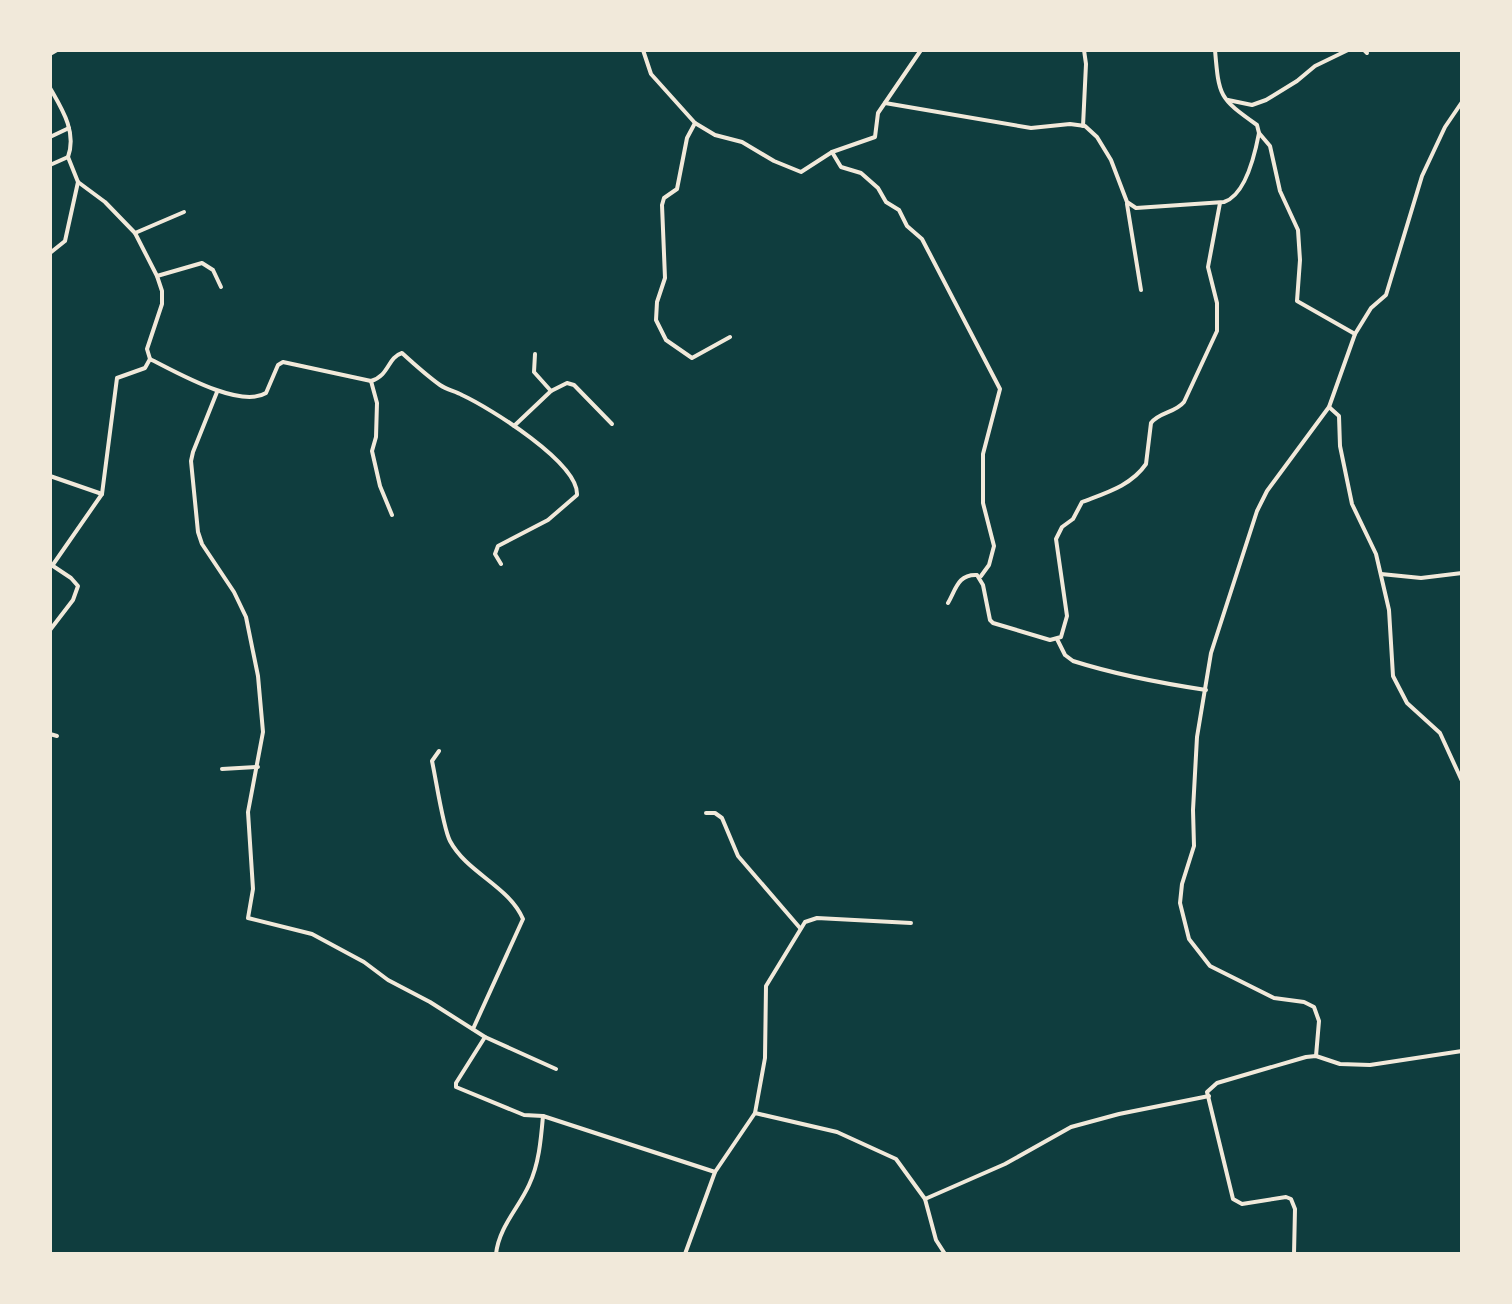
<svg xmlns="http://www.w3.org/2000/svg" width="1512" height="1304" font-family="Merriweather,serif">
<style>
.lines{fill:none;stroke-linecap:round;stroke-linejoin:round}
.minor{stroke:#f1e9da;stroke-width:4}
</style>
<rect width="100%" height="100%" fill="#0f3d3e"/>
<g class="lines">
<g class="minor">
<path d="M643 50 651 74 695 123 715 135 742 142 774 161 801 172 832 152 875 137 878 113 921 50"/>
<path d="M1364 50 1367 53"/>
<path d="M50 54 57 50"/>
<path d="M50 88C62 109 77 132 68 157L78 182 105 202 135 233 157 276 162 291V304L147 349 150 359C176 372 240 409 266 393L278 365 283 362 371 381C390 375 387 358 402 353 414 364 426 375 440 385 447 390 455 391 462 395 490 408 579 463 577 495L548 520 498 546 495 554 501 564"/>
<path d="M1228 100 1252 105 1266 100 1297 81 1315 66 1348 50"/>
<path d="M885 103 1031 128 1070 124 1085 126 1097 137 1111 160 1127 202 1136 208 1224 202C1246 195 1255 154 1259 133L1257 125C1219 98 1219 97 1215 50"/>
<path d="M695 123 687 138 677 189 664 198 662 205 665 278 657 302 656 320 666 340 692 358 730 337"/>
<path d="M1083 126 1086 64 1084 50"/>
<path d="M1259 133 1270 146 1280 191 1298 230 1300 260 1297 301 1355 334"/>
<path d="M50 137 69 128"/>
<path d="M832 152 841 167 861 173 878 188 886 202 899 210 907 226 922 239 1000 389 983 454V503L994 546 989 565 981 576"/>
<path d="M50 165 68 157"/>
<path d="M1127 204 1141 290"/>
<path d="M135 233 184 212"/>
<path d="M50 253 65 241 78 182"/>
<path d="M157 276 202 263 213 270 221 287"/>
<path d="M535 354 534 372 551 391"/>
<path d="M371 381 377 403 376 437 372 451 380 486 392 515"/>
<path d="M217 392 193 452 191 461 198 532 202 544 234 592 246 617 258 676 263 732 248 812 253 889 248 918 312 934 364 962 388 980 430 1002 485 1037 556 1069"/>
<path d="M1329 407 1339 416 1340 446 1352 504 1376 554 1389 610 1393 676 1407 703 1440 733 1462 781"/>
<path d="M514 426 551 391 567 383 574 385 612 424"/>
<path d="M50 476 102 494"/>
<path d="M52 566 102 494 117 378 145 368 150 359"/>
<path d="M1381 574 1421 578 1462 573"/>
<path d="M948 603C956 589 958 574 977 575L983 585 990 620 993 623 1050 640 1061 637 1067 616 1056 539 1062 527 1073 519 1082 502C1105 493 1131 486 1146 464L1151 423C1159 412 1175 413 1184 402L1217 331V303L1208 267 1220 203"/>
<path d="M50 630 73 600 78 586 71 578 53 566"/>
<path d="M1057 639 1065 655 1073 661C1117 675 1160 683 1206 690"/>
<path d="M50 734 57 736"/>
<path d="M439 751 432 761C436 779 443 828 450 841 467 873 509 886 523 919L473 1029"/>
<path d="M222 769 258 767"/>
<path d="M706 813H715L722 818 738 856 800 928"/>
<path d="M485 1037 456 1083V1087L524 1115 543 1116 715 1172 755 1113 837 1132 896 1159 925 1199 936 1240 945 1254"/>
<path d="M1316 1056 1319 1021 1314 1007 1304 1002 1274 998 1210 966 1189 939 1180 903 1182 884 1194 846 1193 810 1197 737 1211 653 1257 511 1267 491 1329 407 1355 334 1371 308 1386 295 1422 176 1445 127 1462 102"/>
<path d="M755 1113 765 1058 766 986 805 922 817 918 911 923"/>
<path d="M925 1199 1005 1164 1071 1127 1119 1114 1209 1096"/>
<path d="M496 1254C499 1227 518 1209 529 1185 539 1164 541 1139 543 1116"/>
<path d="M685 1254 715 1172"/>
<path d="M1294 1254 1295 1209 1291 1199 1286 1197 1242 1204 1233 1199 1207 1092 1217 1083 1306 1057 1316 1056 1340 1064 1370 1065 1462 1051"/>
</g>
</g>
<rect width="1512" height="1304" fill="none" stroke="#f1e9da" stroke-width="104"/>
</svg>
